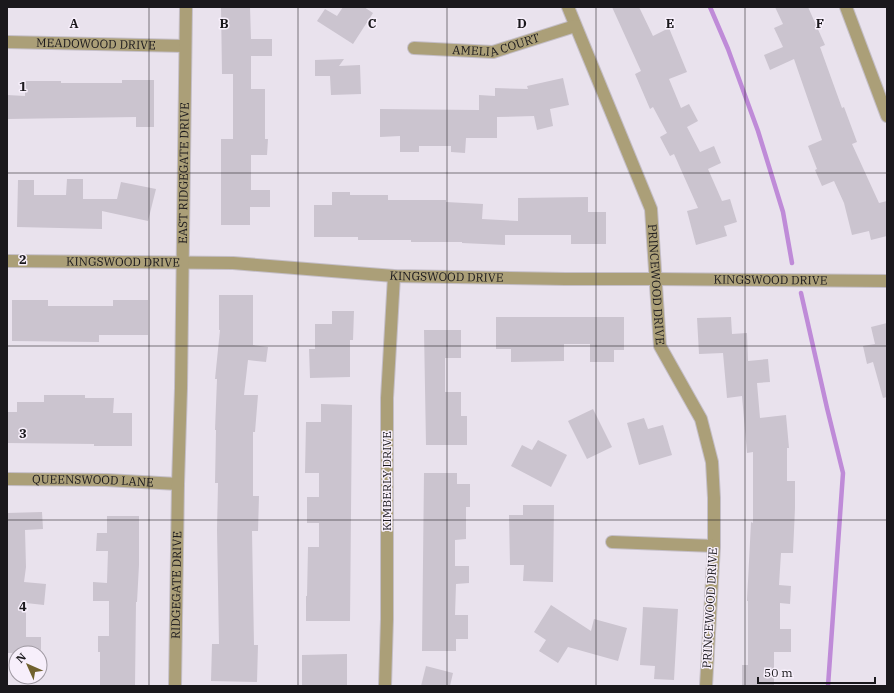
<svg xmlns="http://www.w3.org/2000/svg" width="894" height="693" font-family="'IBM Plex Serif',serif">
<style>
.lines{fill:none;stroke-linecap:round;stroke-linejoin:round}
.stream{stroke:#bf8bd8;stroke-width:4.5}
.building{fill:#cbc4cf}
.minor-casing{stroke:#c4bec7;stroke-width:14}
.minor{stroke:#ab9f78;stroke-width:12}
.grid{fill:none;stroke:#1a181c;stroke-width:1;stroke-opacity:0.55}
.labels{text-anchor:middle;stroke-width:3;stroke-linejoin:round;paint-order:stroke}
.street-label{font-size:12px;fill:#1a181c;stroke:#f7effb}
.grid-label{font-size:13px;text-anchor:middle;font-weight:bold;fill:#1a181c;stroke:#f7effb;stroke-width:3;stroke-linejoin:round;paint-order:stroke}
</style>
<rect width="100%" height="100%" fill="#e9e2ed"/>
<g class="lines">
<g class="stream">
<path d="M710 7 728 49 758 131 783 212 792 263"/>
<path d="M801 293 827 408 843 473 828 686"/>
</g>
</g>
<g class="building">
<path d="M221 7H250L251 39H272V56H251V89H265V139H268L267 155H251V190H270V207H250V225H221V139H233V74H222Z"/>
<path d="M343 7H364L373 13 353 44 317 21 325 9 337 16Z"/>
<path d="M612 7H639L653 36 669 28 687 72 669 79 681 108 689 104 698 121 687 127 700 152 714 146 721 163 708 169 722 201 730 199 737 222 724 226 727 236 696 245 687 211 698 208 674 154 670 156 660 137 667 133 653 107 650 109 635 74 641 71Z"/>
<path d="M775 7H808L825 45 820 47 842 108 844 107 857 142 852 144 879 203 887 201V236L871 240 869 231 852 235 844 203 834 181 822 186 815 170 817 169 808 146 822 140 794 59 770 70 764 55 783 47 774 28 783 24Z"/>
<path d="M344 59 339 66 360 65 361 94 331 95 330 76H315V60Z"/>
<path d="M563 78 569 105 550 109 553 126 537 130 534 116 497 117V138H466L465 153 451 152V146H419V152H400V136L380 137V109L479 110V95L495 96V88L528 89 527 86Z"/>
<path d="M122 80H154V127H136V117L7 119V95L25 96V81H61V83H122Z"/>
<path d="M67 179H83V199H117L121 182 156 189 148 221 102 211V229L17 227 18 180H34V195H66Z"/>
<path d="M332 192H350V195H388V200H446V202L483 204 482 219 518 221V198L588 197V212H606V244H571V235H505V245L462 243V242H411V240H358V237H314V205H332Z"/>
<path d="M219 295H253V345L268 347 266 362 248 360 244 395H258L255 432H253V496H259L258 531H252L254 645H258L257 682 211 681 212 644H219L217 530 218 483H215L216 430H215L217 379H215L220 330H219Z"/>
<path d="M12 300H48V306H113V300H148V335H99V342L12 341Z"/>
<path d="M332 311H354L353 340H350V377L310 378 309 349H315V324H332Z"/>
<path d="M496 317H624V350H614V362H590V344H564V361L511 362V349H496Z"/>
<path d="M731 317 732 334 747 333 748 361 768 359 770 382 757 383 760 418 786 415 789 448H787V481H795V508L793 553H781L779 585 791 586 790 604 780 603V629H791V652H774V686H742V665H748V601H747L751 522 753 523V452L747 453 742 396 727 398 723 353 699 354 697 318Z"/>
<path d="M887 323V397L883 398 873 362 867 364 863 346 875 344 871 327Z"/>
<path d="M424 330H461V358H445V392H461V416H467V445H426Z"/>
<path d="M44 395H85V398H114L113 413H132V446H94V444L7 443V412H17V402H44Z"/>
<path d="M321 404 352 405 350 621H306V596H307L308 547H319V523H307V497H319V473H305L306 422H321Z"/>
<path d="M593 409 612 447 587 459 568 421Z"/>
<path d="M644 418 648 429 663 425 672 455 639 465 627 423Z"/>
<path d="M538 440 567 455 551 487 511 466 522 445 532 450Z"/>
<path d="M424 473H457V484H470V507H466V539L455 540V566H469V583L456 584 455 615H468V639H456V651H422Z"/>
<path d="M523 505H554L553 582 523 581 524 565H510L509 515H523Z"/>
<path d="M42 512 43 529 25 530 26 567 24 582 46 584 44 605 26 603V637H41V653H7V513Z"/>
<path d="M107 516H139V565L137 602H136L135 686H100V652H98V636H109V601H93V582L107 583 108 551H96L97 533H107Z"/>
<path d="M551 605 591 631 594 619 627 628 618 661 568 647 558 663 539 651 546 640 534 632Z"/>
<path d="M643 607 678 609 674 680 654 679 655 666 640 665Z"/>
<path d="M347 654V686H302V655Z"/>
<path d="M426 666 453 673 450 686H421Z"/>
</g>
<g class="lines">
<defs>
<g id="minor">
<path id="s1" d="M568 7 651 209 660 346 701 419 712 462 714 498V546L706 686"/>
<path d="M846 7 887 116"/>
<path id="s2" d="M7 42 185 46"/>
<path id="s3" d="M414 48 493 52 575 26"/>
<path id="s4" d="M7 261 233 263 394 276 565 279H656L887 281"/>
<path id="s5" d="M7 479 106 480 178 484"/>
<path d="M612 542 714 546"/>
<path id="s6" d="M175 686 178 484 181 388 186 7"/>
<path d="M385 686 387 619V398L394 276"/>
</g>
</defs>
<use href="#minor" class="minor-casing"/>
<use href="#minor" class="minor"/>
</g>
<path class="grid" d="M149 7V686M298 7V686M447 7V686M596 7V686M745 7V686M7 173H887M7 346H887M7 520H887"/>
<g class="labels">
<g class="street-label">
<text dy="4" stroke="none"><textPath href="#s3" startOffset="83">AMELIA COURT</textPath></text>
<text dy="4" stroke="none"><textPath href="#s2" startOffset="89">MEADOWOOD DRIVE</textPath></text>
<text dy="4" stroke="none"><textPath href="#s6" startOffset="513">EAST RIDGEGATE DRIVE</textPath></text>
<text dy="4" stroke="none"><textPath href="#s4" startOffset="116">KINGSWOOD DRIVE</textPath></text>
<text dy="4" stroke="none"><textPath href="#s4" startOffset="440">KINGSWOOD DRIVE</textPath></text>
<text dy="4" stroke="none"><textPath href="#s4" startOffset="764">KINGSWOOD DRIVE</textPath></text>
<text dy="4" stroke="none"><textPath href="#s1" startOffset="294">PRINCEWOOD DRIVE</textPath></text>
<text dy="4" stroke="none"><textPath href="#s5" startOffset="86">QUEENSWOOD LANE</textPath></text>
<text transform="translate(387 481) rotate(-90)" y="4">KIMBERLY DRIVE</text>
<text dy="4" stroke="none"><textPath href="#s6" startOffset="101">RIDGEGATE DRIVE</textPath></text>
<text transform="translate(710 608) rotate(-87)" y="4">PRINCEWOOD DRIVE</text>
</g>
</g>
<g class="grid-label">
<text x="74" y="28">A</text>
<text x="224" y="28">B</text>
<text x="372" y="28">C</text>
<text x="522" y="28">D</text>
<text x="670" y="28">E</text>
<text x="820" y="28">F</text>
<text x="23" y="91">1</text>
<text x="23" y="264">2</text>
<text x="23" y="438">3</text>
<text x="23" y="611">4</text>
</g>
<rect width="894" height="693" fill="none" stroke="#1a181c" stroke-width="16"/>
<g transform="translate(28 665) rotate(315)"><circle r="19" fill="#f7effb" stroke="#9f99a2"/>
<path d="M0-3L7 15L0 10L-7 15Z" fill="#70612e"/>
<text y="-6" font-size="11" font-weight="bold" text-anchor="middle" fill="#1a181c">N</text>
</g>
<path d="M758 677v6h117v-6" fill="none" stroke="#1a181c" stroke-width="2"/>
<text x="764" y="677" font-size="12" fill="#1a181c" stroke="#f7effb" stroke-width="3" paint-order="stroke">50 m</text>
</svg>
